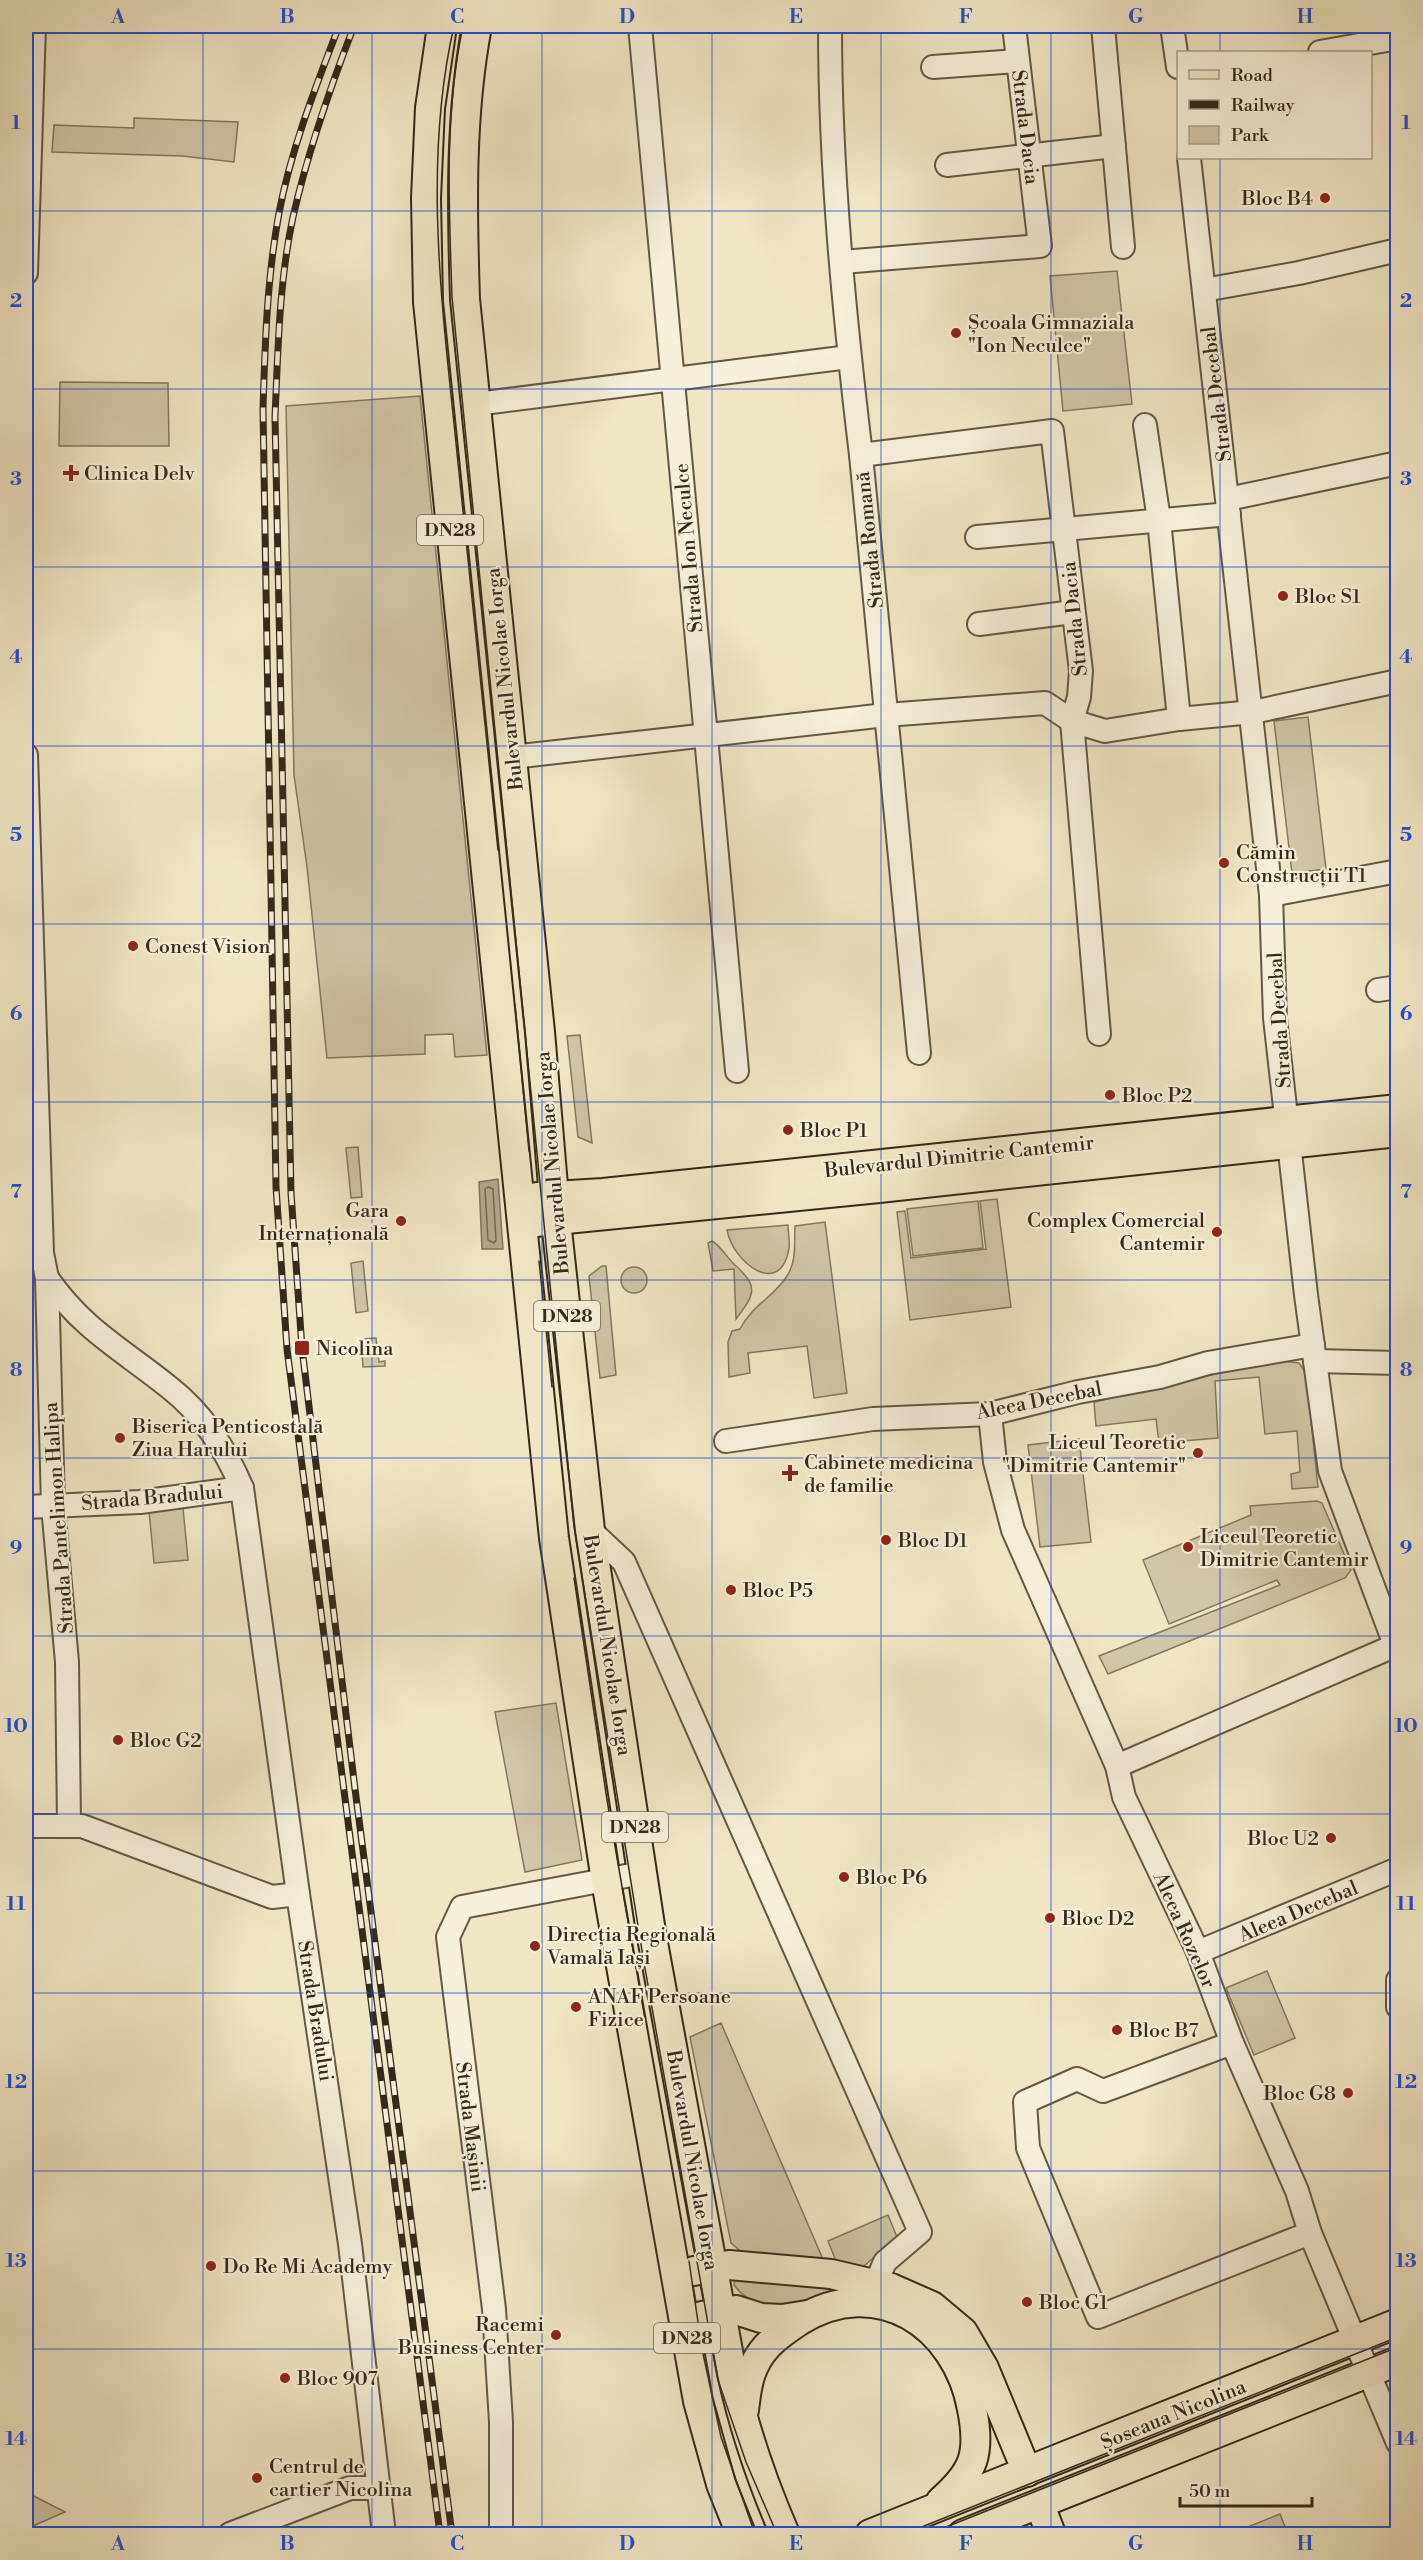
<svg xmlns="http://www.w3.org/2000/svg" width="1423" height="2560" font-family="'Libre Bodoni',serif">
<style>
.green{fill:#d1c6a7;stroke:#827861;stroke-width:1.5}
.water{fill:#b1a68b;stroke:#7f745e;stroke-width:1.5}
.lines{fill:none;stroke-linecap:round;stroke-linejoin:round}
.shore{stroke:#726853;stroke-width:1.5}
.minor-casing{stroke:#635845;stroke-width:26}
.major-casing{stroke:#34291b;stroke-width:32}
.minor{stroke:#f6efd9;stroke-width:22}
.major{stroke:#f1e6c4;stroke-width:28}
.tram{stroke:#34291b;stroke-width:1.5}
.rail-casing{stroke:#34291b;stroke-width:7}
.rail{stroke:#f6efd9;stroke-width:4.5;stroke-dasharray:14;stroke-linecap:butt}
.grid{fill:none;stroke:#1d4ed8;stroke-width:1.5;stroke-opacity:0.55}
.poi-dot{fill:#8f2418;stroke:#f6efd9;stroke-width:2}
.labels{text-anchor:middle;stroke-width:4.5;stroke-linejoin:round;paint-order:stroke}
.shield{fill:#f6efd9;stroke:#6e6454;stroke-width:1.5}
.shield-label{font-size:18px;font-weight:bold;fill:#34291b}
.street-label{font-size:20px;fill:#34291b;stroke:#f6efd9}
.poi-label{font-size:20px;fill:#34291b;stroke:#f6efd9;text-anchor:start}
.neatline{fill:none;stroke:#1d4ed8;stroke-width:2}
.grid-label{font-size:20px;text-anchor:middle;font-weight:bold;fill:#1d4ed8}
</style>
<rect width="100%" height="100%" fill="#f1e6c4"/>
<filter id="stains"><feTurbulence type="fractalNoise" baseFrequency=".00333" numOctaves="4"/><feColorMatrix values="0 0 0 0 .2 0 0 0 0 .09 0 0 0 0 .02 0 0 0 .5 -.17"/></filter>
<radialGradient id="worn" r=".72"><stop offset=".6" stop-color="#630" stop-opacity="0"/><stop offset="1" stop-color="#630" stop-opacity=".3"/></radialGradient>
<g class="green">
<path d="M134 118 238 122 234 162 182 156 52 152 54 125 134 128Z"/>
<path d="M1117 271 1132 404 1063 411 1050 276Z"/>
<path d="M60 382 168 383 169 446H59Z"/>
<path d="M420 396 487 1055 455 1057 453 1034 425 1035V1054L327 1058 307 867 294 775 286 406Z"/>
<path d="M1308 717 1326 869 1292 873 1274 721Z"/>
<path d="M580 1035 592 1143 578 1137 567 1036Z"/>
<path d="M358 1147 362 1197 351 1198 346 1148Z"/>
<path d="M997 1199 1011 1307 910 1320 897 1212 905 1211 911 1258 986 1249 980 1201Z"/>
<path d="M978 1201 983 1248 913 1256 907 1209Z"/>
<path d="M825 1222 847 1393 814 1398 807 1346 748 1353 750 1373 729 1377 728 1342 732 1331 740 1329C752 1305 774 1297 787 1276 797 1261 794 1243 795 1226Z"/>
<path d="M788 1225C788 1232 790 1241 789 1248 781 1299 733 1263 727 1230Z"/>
<path d="M712 1241C722 1247 726 1257 735 1265 759 1287 755 1294 736 1319L734 1269 713 1271 708 1243Z"/>
<path d="M363 1261 368 1311 356 1313 351 1263Z"/>
<path d="M602 1266H606L616 1375 600 1378 589 1276Z"/>
<circle cx="634" cy="1280" r="13"/>
<path d="M376 1338 379 1362 385 1361V1366L363 1367 361 1339Z"/>
<path d="M1276 1360 1299 1363 1306 1373 1318 1487 1292 1489 1291 1474 1300 1472 1297 1431 1265 1434 1259 1377 1215 1381 1218 1438 1159 1443 1156 1419 1096 1426 1094 1402Z"/>
<path d="M1079 1439 1091 1542 1040 1547 1028 1445Z"/>
<path d="M1317 1501 1322 1503 1351 1570 1345 1578 1108 1674 1099 1656 1280 1585 1277 1580 1169 1624 1143 1560 1251 1515 1250 1506Z"/>
<path d="M183 1508 188 1560 154 1563 149 1511Z"/>
<path d="M556 1703 582 1860 525 1872 495 1712Z"/>
<path d="M1267 1971 1295 2038 1254 2055 1226 1988Z"/>
<path d="M721 2023 822 2257 817 2264 744 2254 731 2243 690 2037Z"/>
<path d="M888 2215 897 2237 863 2267 838 2266 828 2241Z"/>
<path d="M735 2278 839 2286 837 2290C805 2301 759 2320 734 2285Z"/>
<path d="M26 2492 65 2512 26 2529Z"/>
<path d="M1280 2514 1288 2534H1230Z"/>
</g>
<path class="water" d="M498 1179 503 1249H482L479 1182Z"/>
<g class="lines">
<path class="shore" d="M488 1187 493 1189 496 1240 494 1243 488 1240 485 1189Z"/>
<defs>
<g id="minor">
<path d="M640 26 737 1071"/>
<path d="M830 26C830 169 844 313 861 455L919 1053"/>
<path d="M1103 26 1123 247"/>
<path d="M1172 26 1178 67"/>
<path d="M1320 52 1398 38"/>
<path d="M933 67 1018 61"/>
<path d="M1189 158 1271 895 1275 1018 1306 1295 1330 1471 1398 1653"/>
<path d="M947 165 1114 146"/>
<path d="M842 262 1040 246 1014 26"/>
<path d="M26 273 34 26"/>
<path d="M1204 290 1299 273 1398 250"/>
<path d="M476 404 849 357"/>
<path d="M1145 425 1159 520 1179 719"/>
<path d="M861 455 1052 431 1081 671 1079 697 1072 721 1099 1034"/>
<path d="M1228 499 1398 463"/>
<path d="M977 537 1229 514"/>
<path d="M979 624 1073 612"/>
<path d="M26 755 42 1253 47 1278 53 1506 67 1662 69 1824"/>
<path d="M512 757 886 715 1045 703 1072 721 1105 731 1179 719 1253 712 1398 681"/>
<path d="M1271 895 1398 871"/>
<path d="M1378 990 1398 987"/>
<path d="M47 1278C84 1331 122 1349 170 1388 203 1414 226 1450 242 1488L298 1894 350 2244 384 2534"/>
<path d="M1315 1361 1398 1363"/>
<path d="M990 1414 995 1462 1013 1530 1117 1766 1124 1797 1198 1952 1232 2043 1297 2191 1310 2233 1398 2443"/>
<path d="M726 1441 873 1419 990 1414 1078 1392 1160 1377 1208 1363 1313 1345"/>
<path d="M26 1507 140 1502 242 1488"/>
<path d="M590 1530 624 1562 920 2232 885 2262 875 2285"/>
<path d="M1117 1766 1394 1646"/>
<path d="M26 1826H82L272 1897 298 1894"/>
<path d="M1198 1952 1398 1869"/>
<path d="M1398 1980V2007"/>
<path d="M1232 2043 1103 2091 1077 2079 1025 2102 1028 2148 1098 2317 1310 2233"/>
<path d="M230 2534 350 2488H379"/>
<path d="M501 2534V2422L494 2309 448 1937 462 1907 642 1873"/>
</g>
<g id="major">
<path d="M442 26 430 108 426 198 428 302 554 1538 606 1881 698 2401 721 2484 741 2534"/>
<path d="M477 26C460 116 462 208 465 299L540 1032 556 1221 590 1530 651 1932 732 2373C744 2429 762 2481 785 2534"/>
<path d="M537 1197 603 1193 930 1159 1398 1109"/>
<path d="M536 1222 879 1188 1398 1132"/>
<path d="M694 2271 729 2265 831 2274 891 2288 932 2306 963 2332 984 2368 1027 2472"/>
<path d="M702 2316 736 2310 761 2318 782 2319 807 2315"/>
<path d="M744 2410C746 2395 747 2379 754 2366 763 2345 781 2333 799 2321 877 2272 957 2325 972 2409 981 2454 974 2472 941 2501"/>
<path d="M1040 2505 1051 2534"/>
<path d="M870 2534 1398 2323"/>
<path d="M963 2534 1398 2361"/>
</g>
</defs>
<use href="#minor" class="minor-casing"/>
<use href="#major" class="major-casing"/>
<use href="#minor" class="minor"/>
<use href="#major" class="major"/>
<g class="tram">
<path d="M454 26C422 165 443 313 457 453 471 585 484 718 498 850"/>
<path d="M463 26C444 114 449 207 452 297L574 1526 643 1957 718 2380 746 2462 777 2534"/>
<path d="M515 1005 529 1151"/>
<path d="M539 1261 552 1387"/>
<path d="M574 1578 607 1800 645 2019"/>
<path d="M689 2261 702 2349 721 2437 755 2534"/>
<path d="M946 2527 1398 2347"/>
<path d="M904 2534 1398 2337"/>
</g>
<defs>
<g id="rail">
<path d="M339 26C316 86 291 149 279 213 267 278 265 344 263 409L276 1187 287 1349 440 2534"/>
<path d="M354 26C330 88 308 151 293 217 279 282 278 350 275 417L291 1193 302 1348 355 1789 452 2534"/>
</g>
</defs>
<use href="#rail" class="rail-casing"/>
<use href="#rail" class="rail"/>
</g>
<path class="grid" d="M203 26V2534M372 26V2534M542 26V2534M712 26V2534M881 26V2534M1051 26V2534M1220 26V52M1220 158V2534M26 211H1398M26 389H1398M26 567H1398M26 746H1398M26 924H1398M26 1102H1398M26 1280H1398M26 1458H1398M26 1636H1398M26 1814H1398M26 1993H1398M26 2171H1398M26 2349H1398"/>
<g class="poi-dot">
<circle cx="1325" cy="198" r="6"/>
<circle cx="956" cy="333" r="6"/>
<path d="M68 464h6v6h6v6h-6v6h-6v-6h-6v-6h6z"/>
<circle cx="1283" cy="596" r="6"/>
<circle cx="1224" cy="863" r="6"/>
<circle cx="133" cy="946" r="6"/>
<circle cx="1110" cy="1095" r="6"/>
<circle cx="788" cy="1130" r="6"/>
<circle cx="401" cy="1221" r="6"/>
<circle cx="1217" cy="1232" r="6"/>
<rect x="294" y="1340" width="16" height="16" rx="3"/>
<circle cx="120" cy="1438" r="6"/>
<circle cx="1198" cy="1453" r="6"/>
<path d="M787 1464h6v6h6v6h-6v6h-6v-6h-6v-6h6z"/>
<circle cx="886" cy="1540" r="6"/>
<circle cx="1188" cy="1547" r="6"/>
<circle cx="731" cy="1590" r="6"/>
<circle cx="118" cy="1740" r="6"/>
<circle cx="1331" cy="1838" r="6"/>
<circle cx="844" cy="1877" r="6"/>
<circle cx="1050" cy="1918" r="6"/>
<circle cx="535" cy="1946" r="6"/>
<circle cx="576" cy="2007" r="6"/>
<circle cx="1117" cy="2030" r="6"/>
<circle cx="1348" cy="2093" r="6"/>
<circle cx="211" cy="2266" r="6"/>
<circle cx="1027" cy="2302" r="6"/>
<circle cx="556" cy="2335" r="6"/>
<circle cx="285" cy="2378" r="6"/>
<circle cx="257" cy="2478" r="6"/>
</g>
<g class="labels">
<g class="shield">
<rect x="417" y="515" width="66" height="30" rx="4.5"/>
<rect x="534" y="1301" width="66" height="30" rx="4.5"/>
<rect x="602" y="1812" width="66" height="30" rx="4.5"/>
<rect x="654" y="2323" width="66" height="30" rx="4.5"/>
</g>
<g class="shield-label">
<text x="450" y="536">DN28</text>
<text x="567" y="1322">DN28</text>
<text x="635" y="1833">DN28</text>
<text x="687" y="2344">DN28</text>
</g>
<g class="street-label">
<text transform="translate(1026 127) rotate(83)" y="7">Strada Dacia</text>
<text transform="translate(1216 394) rotate(-97)" y="7">Strada Decebal</text>
<text transform="translate(869 540) rotate(-96)" y="7">Strada Romană</text>
<text transform="translate(688 548) rotate(-95)" y="7">Strada Ion Neculce</text>
<text transform="translate(1074 619) rotate(-96)" y="7">Strada Dacia</text>
<text transform="translate(504 679) rotate(-96)" y="7">Bulevardul Nicolae Iorga</text>
<text transform="translate(1279 1020) rotate(-94)" y="7">Strada Decebal</text>
<text transform="translate(959 1156) rotate(-6)" y="7">Bulevardul Dimitrie Cantemir</text>
<text transform="translate(552 1163) rotate(-95)" y="7">Bulevardul Nicolae Iorga</text>
<text transform="translate(1039 1400) rotate(-11)" y="7">Aleea Decebal</text>
<text transform="translate(152 1497) rotate(-5)" y="7">Strada Bradului</text>
<text transform="translate(58 1518) rotate(-94)" y="7">Strada Pantelimon Halipa</text>
<text transform="translate(608 1645) rotate(81)" y="7">Bulevardul Nicolae Iorga</text>
<text transform="translate(1298 1911) rotate(-23)" y="7">Aleea Decebal</text>
<text transform="translate(1185 1930) rotate(66)" y="7">Aleea Rozelor</text>
<text transform="translate(316 2011) rotate(81)" y="7">Strada Bradului</text>
<text transform="translate(471 2127) rotate(83)" y="7">Strada Mașinii</text>
<text transform="translate(693 2160) rotate(80)" y="7">Bulevardul Nicolae Iorga</text>
<text transform="translate(1173 2414) rotate(-22)" y="7">Șoseaua Nicolina</text>
</g>
<g class="poi-label">
<text x="1313" y="205" text-anchor="end">Bloc B4</text>
<text x="968" y="329">Școala Gimnaziala<tspan x="968" dy="23">"Ion Neculce"</tspan></text>
<text x="84" y="480">Clinica Delv</text>
<text x="1295" y="603">Bloc S1</text>
<text x="1236" y="859">Cămin<tspan x="1236" dy="23">Construcții T1</tspan></text>
<text x="145" y="953">Conest Vision</text>
<text x="1122" y="1102">Bloc P2</text>
<text x="800" y="1137">Bloc P1</text>
<text x="389" y="1217" text-anchor="end">Gara<tspan x="389" dy="23">Internațională</tspan></text>
<text x="1205" y="1227" text-anchor="end">Complex Comercial<tspan x="1205" dy="23">Cantemir</tspan></text>
<text x="316" y="1355">Nicolina</text>
<text x="132" y="1433">Biserica Penticostală<tspan x="132" dy="23">Ziua Harului</tspan></text>
<text x="1186" y="1449" text-anchor="end">Liceul Teoretic<tspan x="1186" dy="23">"Dimitrie Cantemir"</tspan></text>
<text x="804" y="1469">Cabinete medicina<tspan x="804" dy="23">de familie</tspan></text>
<text x="1200" y="1543">Liceul Teoretic<tspan x="1200" dy="23">Dimitrie Cantemir</tspan></text>
<text x="898" y="1547">Bloc D1</text>
<text x="743" y="1597">Bloc P5</text>
<text x="130" y="1747">Bloc G2</text>
<text x="1319" y="1845" text-anchor="end">Bloc U2</text>
<text x="856" y="1884">Bloc P6</text>
<text x="1062" y="1925">Bloc D2</text>
<text x="547" y="1941">Direcția Regională<tspan x="547" dy="23">Vamală Iași</tspan></text>
<text x="588" y="2003">ANAF Persoane<tspan x="588" dy="23">Fizice</tspan></text>
<text x="1129" y="2037">Bloc B7</text>
<text x="1336" y="2100" text-anchor="end">Bloc G8</text>
<text x="223" y="2273">Do Re Mi Academy</text>
<text x="1039" y="2309">Bloc G1</text>
<text x="544" y="2331" text-anchor="end">Racemi<tspan x="544" dy="23">Business Center</tspan></text>
<text x="297" y="2385">Bloc 907</text>
<text x="269" y="2473">Centrul de<tspan x="269" dy="23">cartier Nicolina</tspan></text>
</g>
</g>
<rect width="1423" height="2560" fill="none" stroke="#f1e6c4" stroke-width="66"/>
<rect x="1177" y="51" width="195" height="108" fill="#f6efd9" stroke="#a8a08d" stroke-width="1.5"/>
<rect x="1189" y="70" width="30" height="9" fill="#f1e6c4" stroke="#a8a08d" stroke-width="1.5"/>
<text x="1231" y="81" font-size="18" fill="#34291b">Road</text>
<rect x="1189" y="100" width="30" height="9" fill="#34291b" stroke="#a8a08d" stroke-width="1.5"/>
<text x="1231" y="111" font-size="18" fill="#34291b">Railway</text>
<rect x="1189" y="126" width="30" height="18" fill="#d1c6a7" stroke="#a8a08d" stroke-width="1.5"/>
<text x="1231" y="141" font-size="18" fill="#34291b">Park</text>
<path d="M1180 2497v9h132v-9" fill="none" stroke="#34291b" stroke-width="3"/>
<text x="1189" y="2497" font-size="18" fill="#34291b" stroke="#f6efd9" stroke-width="4.5" paint-order="stroke">50 m</text>
<rect x="33" y="33" width="1357" height="2494" class="neatline"/>
<g class="grid-label">
<text x="118" y="23">A</text>
<text x="287" y="23">B</text>
<text x="457" y="23">C</text>
<text x="627" y="23">D</text>
<text x="796" y="23">E</text>
<text x="966" y="23">F</text>
<text x="1136" y="23">G</text>
<text x="1305" y="23">H</text>
<text x="16" y="129">1</text>
<text x="1406" y="129">1</text>
<text x="16" y="307">2</text>
<text x="1406" y="307">2</text>
<text x="16" y="485">3</text>
<text x="1406" y="485">3</text>
<text x="16" y="663">4</text>
<text x="1406" y="663">4</text>
<text x="16" y="841">5</text>
<text x="1406" y="841">5</text>
<text x="16" y="1020">6</text>
<text x="1406" y="1020">6</text>
<text x="16" y="1198">7</text>
<text x="1406" y="1198">7</text>
<text x="16" y="1376">8</text>
<text x="1406" y="1376">8</text>
<text x="16" y="1554">9</text>
<text x="1406" y="1554">9</text>
<text x="16" y="1732">10</text>
<text x="1406" y="1732">10</text>
<text x="16" y="1910">11</text>
<text x="1406" y="1910">11</text>
<text x="16" y="2088">12</text>
<text x="1406" y="2088">12</text>
<text x="16" y="2267">13</text>
<text x="1406" y="2267">13</text>
<text x="16" y="2445">14</text>
<text x="1406" y="2445">14</text>
<text x="118" y="2550">A</text>
<text x="287" y="2550">B</text>
<text x="457" y="2550">C</text>
<text x="627" y="2550">D</text>
<text x="796" y="2550">E</text>
<text x="966" y="2550">F</text>
<text x="1136" y="2550">G</text>
<text x="1305" y="2550">H</text>
</g>
<rect width="100%" height="100%" filter="url(#stains)"/>
<rect width="100%" height="100%" fill="url(#worn)"/>
</svg>
